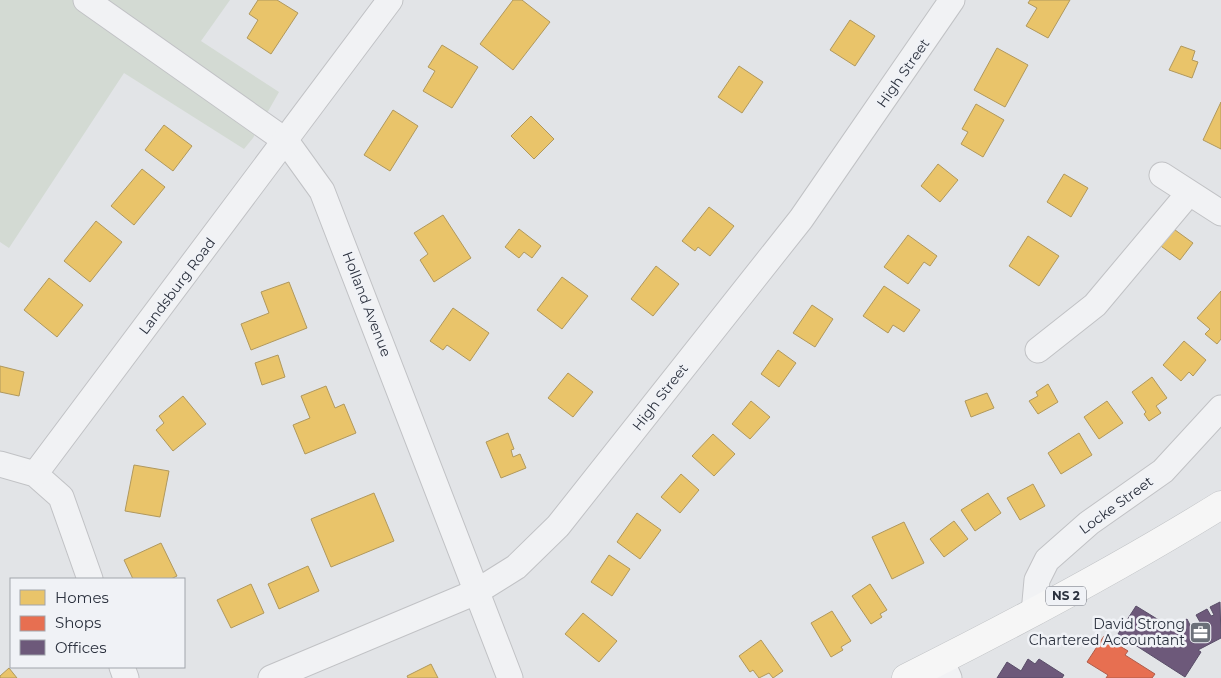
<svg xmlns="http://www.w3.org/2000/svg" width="1221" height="678" font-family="Montserrat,sans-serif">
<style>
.green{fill:#d3dad3}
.homes{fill:#e9c46a;stroke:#b0985d}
.shops{fill:#e76f51;stroke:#af5c4b}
.offices{fill:#6d597a;stroke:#594d68}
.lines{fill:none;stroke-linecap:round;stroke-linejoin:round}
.minor-casing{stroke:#c1c2c5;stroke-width:27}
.major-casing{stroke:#bfc1c4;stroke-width:29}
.minor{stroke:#f1f2f4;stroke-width:25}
.major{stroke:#f6f6f6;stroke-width:28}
.labels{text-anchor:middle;stroke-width:5;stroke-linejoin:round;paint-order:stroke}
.shield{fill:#f0f2f6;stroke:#666b75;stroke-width:1}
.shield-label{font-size:12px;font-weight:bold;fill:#2b313e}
.street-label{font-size:14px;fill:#2b313e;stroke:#f0f2f6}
.poi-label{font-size:14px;fill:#2b313e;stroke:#f0f2f6;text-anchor:end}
</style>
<rect width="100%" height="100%" fill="#e2e4e7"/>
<path class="green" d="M0 0H230L201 41 279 92 253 138 244 149 124 73 9 248 0 242Z"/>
<g class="homes">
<path d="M258 0H277L298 13 271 54 247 38 258 20 249 14Z"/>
<path d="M513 0H522L550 22 513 70 480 44Z"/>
<path d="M1030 0H1070L1048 38 1026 26 1037 8 1028 3Z"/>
<path d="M850 20 875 36 855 66 830 50Z"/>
<path d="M442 45 478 67 452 108 423 91 435 71 428 67Z"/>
<path d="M1181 46 1195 51 1192 60 1198 62 1192 78 1169 70Z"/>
<path d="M997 48 1028 65 1005 107 974 90Z"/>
<path d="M739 66 763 82 742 113 718 97Z"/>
<path d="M1221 102V149L1203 140Z"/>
<path d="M976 104 1004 120 983 157 961 144 968 132 962 129Z"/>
<path d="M393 110 418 126 390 171 364 155Z"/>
<path d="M531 116 554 139 534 159 511 136Z"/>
<path d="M164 125 192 146 173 171 145 150Z"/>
<path d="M938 164 958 180 940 202 921 186Z"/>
<path d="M142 169 165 187 134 225 111 206Z"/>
<path d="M1064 174 1088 188 1071 217 1047 202Z"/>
<path d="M709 207 734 226 710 256 698 247 695 251 682 241Z"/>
<path d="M443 215 471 258 434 282 420 260 428 254 414 233Z"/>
<path d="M96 221 122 242 90 282 64 261Z"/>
<path d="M1171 227 1193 243 1180 260 1158 244Z"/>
<path d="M519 229 541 246 532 258 524 252 519 258 505 247Z"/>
<path d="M908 235 937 256 930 266 924 262 908 284 884 267Z"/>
<path d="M1028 236 1059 256 1039 286 1009 266Z"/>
<path d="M656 266 679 284 653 316 631 299Z"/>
<path d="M562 277 588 296 562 329 537 310Z"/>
<path d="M49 278 83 305 57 337 24 310Z"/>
<path d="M289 282 307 328 251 350 241 324 269 313 261 292Z"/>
<path d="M884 286 920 310 904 332 893 325 888 333 863 316Z"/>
<path d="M1221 291V339L1217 344 1205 334 1210 329 1197 318Z"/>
<path d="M812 305 833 319 815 347 793 333Z"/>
<path d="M453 308 489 333 470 361 447 345 443 350 430 341Z"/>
<path d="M1184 341 1206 360 1193 376 1189 372 1181 381 1163 365Z"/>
<path d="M778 350 796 363 779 387 761 374Z"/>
<path d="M278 355 285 377 262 385 255 363Z"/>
<path d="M0 366 24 372 19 396 0 392Z"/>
<path d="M568 373 593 392 573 417 548 398Z"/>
<path d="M1152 377 1167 398 1156 406 1161 413 1149 421 1144 414 1146 412 1132 392Z"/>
<path d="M1048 384 1058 402 1038 414 1029 401 1038 396 1036 392Z"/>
<path d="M326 386 335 408 344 404 356 433 305 454 293 425 310 418 301 396Z"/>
<path d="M987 393 994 408 971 417 965 401Z"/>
<path d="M183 396 206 424 173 451 156 430 164 423 159 416Z"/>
<path d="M751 401 770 417 750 439 732 424Z"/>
<path d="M1107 401 1123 423 1099 439 1084 417Z"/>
<path d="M508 433 514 449 511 450 513 457 520 454 526 468 501 478 486 442Z"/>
<path d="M1079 433 1092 455 1061 474 1048 453Z"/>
<path d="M713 434 735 454 714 476 692 456Z"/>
<path d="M134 465 169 471 160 517 125 511Z"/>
<path d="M681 474 699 490 680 513 661 497Z"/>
<path d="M1033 484 1045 506 1020 520 1007 498Z"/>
<path d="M374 493 394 541 331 567 311 519Z"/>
<path d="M988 493 1001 513 975 531 961 510Z"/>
<path d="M637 513 661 530 640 559 617 542Z"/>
<path d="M954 521 968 539 944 557 930 539Z"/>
<path d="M904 522 924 563 892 579 872 537Z"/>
<path d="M161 543 177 576 171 579H133L124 560Z"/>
<path d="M609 555 630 569 612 596 591 582Z"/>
<path d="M308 566 319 591 279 609 268 584Z"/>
<path d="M251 584 264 613 231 628 217 600Z"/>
<path d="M870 584 887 610 880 614 882 617 871 624 852 596Z"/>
<path d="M832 611 851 641 841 647 843 650 831 657 811 623Z"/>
<path d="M583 613 617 641 599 662 565 634Z"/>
<path d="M761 640 783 671 773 678 769 673 759 678 753 670 750 672 739 656Z"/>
<path d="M431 664 438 678H408L407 676Z"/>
<path d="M9 668 17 678H0V676Z"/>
</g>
<path class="shops" d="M1104 636 1128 651 1125 655 1155 674 1152 678H1106L1108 675 1087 662Z"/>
<g class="offices">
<path d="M1220 602 1221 638 1198 650 1201 652 1185 677 1118 634 1136 606 1175 630 1178 629 1176 625 1187 619 1191 627 1200 622 1196 615 1207 609 1211 616 1214 615 1210 607Z"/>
<path d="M1028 659 1035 664 1039 659 1064 675 1062 678H997L1007 662 1021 671Z"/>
</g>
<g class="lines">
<defs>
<g id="minor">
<path d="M86 0 286 141 322 191 510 678"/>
<path d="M1162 175 1221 213"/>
<path d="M1038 350 1095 305 1189 193"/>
<path d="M0 464 35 474 61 497 90 579"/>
<path d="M35 474 390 0"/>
<path d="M1034 613 1037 580 1047 560 1089 523 1163 471 1221 408"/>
<path d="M941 660 949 678"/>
<path d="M122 667 126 678"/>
<path d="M271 678 476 592 516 567 558 526 801 219 952 0"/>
</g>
<path id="major" d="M906 678C1014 624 1118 569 1221 505"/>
</defs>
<use href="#minor" class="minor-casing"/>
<use href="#major" class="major-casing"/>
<use href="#minor" class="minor"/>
<use href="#major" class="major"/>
</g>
<defs>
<symbol id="office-square" viewBox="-11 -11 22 22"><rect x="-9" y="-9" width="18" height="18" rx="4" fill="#6b7079" stroke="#f0f2f6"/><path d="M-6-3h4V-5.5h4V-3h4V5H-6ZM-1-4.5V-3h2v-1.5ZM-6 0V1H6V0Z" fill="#fff"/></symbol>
</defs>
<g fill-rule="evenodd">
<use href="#office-square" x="1188" y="620" width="25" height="25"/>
</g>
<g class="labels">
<rect class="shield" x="1046" y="586.5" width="40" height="19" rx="4"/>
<g class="shield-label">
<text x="1066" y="600">NS 2</text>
</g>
<g class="street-label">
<text transform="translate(903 73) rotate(-55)" y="5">High Street</text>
<text transform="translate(177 286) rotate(-53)" y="5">Landsburg Road</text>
<text transform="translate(367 304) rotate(69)" y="5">Holland Avenue</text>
<text transform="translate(660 397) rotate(-52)" y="5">High Street</text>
<text transform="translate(1116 505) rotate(-36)" y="5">Locke Street</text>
</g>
<g class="poi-label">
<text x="1185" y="629">David Strong<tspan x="1185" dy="16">Chartered Accountant</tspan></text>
</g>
</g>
<rect x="10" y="578" width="175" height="90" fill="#f0f2f6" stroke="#a1a5ac"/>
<rect x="20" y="590" width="25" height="15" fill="#e9c46a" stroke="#a1a5ac"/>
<text x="55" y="603" font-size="15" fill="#2b313e">Homes</text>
<rect x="20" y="616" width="25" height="15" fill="#e76f51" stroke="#a1a5ac"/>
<text x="55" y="628" font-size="15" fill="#2b313e">Shops</text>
<rect x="20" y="640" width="25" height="15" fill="#6d597a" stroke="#a1a5ac"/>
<text x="55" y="653" font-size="15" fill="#2b313e">Offices</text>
</svg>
